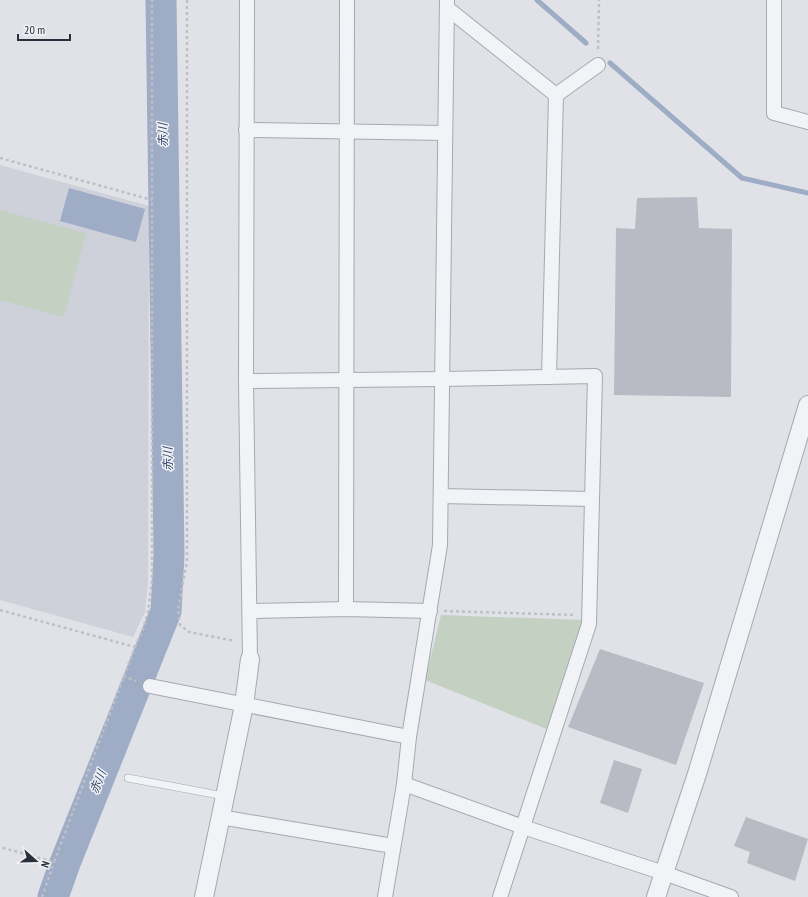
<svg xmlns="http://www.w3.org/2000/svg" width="808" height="897" font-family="'PT Sans Narrow','Noto Sans JP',sans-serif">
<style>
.built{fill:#ced1d9}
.green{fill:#c4d1c2}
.water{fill:#9eacc5}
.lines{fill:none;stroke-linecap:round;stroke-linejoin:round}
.stream{stroke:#9eacc5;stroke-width:5}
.river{stroke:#9eacc5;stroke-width:31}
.building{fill:#b8bbc4}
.service-casing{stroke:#a6a9b2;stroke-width:8}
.minor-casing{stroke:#a6a9b2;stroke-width:16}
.tertiary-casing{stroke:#a6a9b2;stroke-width:20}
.path{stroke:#bec0c6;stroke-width:2.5;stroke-dasharray:3 3;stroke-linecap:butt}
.service{stroke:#f2f3f6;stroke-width:7}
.minor{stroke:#f2f3f6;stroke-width:14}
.tertiary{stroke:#f2f3f6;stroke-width:18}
.labels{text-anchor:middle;stroke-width:3;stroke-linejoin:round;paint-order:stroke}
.water-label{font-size:12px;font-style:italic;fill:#374a6e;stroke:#eff1f5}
</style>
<rect width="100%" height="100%" fill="#e0e2e8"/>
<path class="built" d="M0 165 149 206 148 581 145 612 133 637 0 600Z"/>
<g class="green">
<path d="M0 210 86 233 64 317 0 300Z"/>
<path d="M441 615 586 620 554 732 425 680Z"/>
</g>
<path class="water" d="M69 188 145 209 136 242 60 221Z"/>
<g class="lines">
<g class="stream">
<path d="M537 0 586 43"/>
<path d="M610 63 742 178 808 193"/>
</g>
<path class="river" d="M53 897 65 863 166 611 169 555 161 0"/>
</g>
<g class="building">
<path d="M697 197 699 228 732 229 731 397 614 395 616 228 635 229 637 198Z"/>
<path d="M600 649 704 683 676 765 568 727Z"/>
<path d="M614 760 642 769 628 813 600 803Z"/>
<path d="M746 817 808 839 795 881 747 863 750 852 734 846Z"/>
</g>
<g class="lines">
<defs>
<path id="service" d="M128 778 224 796"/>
<g id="minor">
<path d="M247 0 246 381 250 659"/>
<path d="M774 0V113L808 122"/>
<path d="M447 8 556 95"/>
<path d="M246 130 445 133"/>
<path d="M549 377 556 95 598 65"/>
<path d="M246 381 442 379 595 376 589 624 500 897"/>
<path d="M441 496 591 499"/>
<path d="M346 609 347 0"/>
<path d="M250 611 346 609 430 611"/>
<path d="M150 686 409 737"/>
<path d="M404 784 523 827 664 873 731 897"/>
<path d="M220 817 393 846"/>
<path d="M385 897 404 784 409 737 440 545 447 0"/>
</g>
<g id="tertiary">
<path d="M204 897 244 705 250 659"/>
<path d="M656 897 697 774 808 405"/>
</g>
</defs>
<use href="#service" class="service-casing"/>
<use href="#minor" class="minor-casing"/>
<use href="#tertiary" class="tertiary-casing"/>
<g class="path">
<path d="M187 0V561L178 610 180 625 189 632 235 641"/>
<path d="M598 49 599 0"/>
<path d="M0 158 152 200"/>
<path d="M0 610 135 647 54 862 0 847"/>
<path d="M444 611 575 615"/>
<path d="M135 647 143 629 148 612 152 580V0"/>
<path d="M123 676 136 681"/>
<path d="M42 897 54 862"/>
</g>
<use href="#service" class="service"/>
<use href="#minor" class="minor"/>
<use href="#tertiary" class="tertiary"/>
</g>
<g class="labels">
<g class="water-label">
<text transform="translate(163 135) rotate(-91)" y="4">赤川</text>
<text transform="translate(168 459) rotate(-91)" y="4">赤川</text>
<text transform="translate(98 782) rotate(-68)" y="4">赤川</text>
</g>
</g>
<g transform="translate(36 861) rotate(110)" stroke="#eff1f5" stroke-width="3" paint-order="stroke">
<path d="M0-3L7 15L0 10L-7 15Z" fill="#2a2f3e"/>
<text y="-6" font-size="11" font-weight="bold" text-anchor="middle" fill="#2a2f3e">N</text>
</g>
<path d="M18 34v6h52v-6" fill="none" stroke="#2a2f3e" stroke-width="2"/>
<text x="24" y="34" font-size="12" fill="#2a2f3e" stroke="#eff1f5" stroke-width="3" paint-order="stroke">20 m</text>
</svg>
